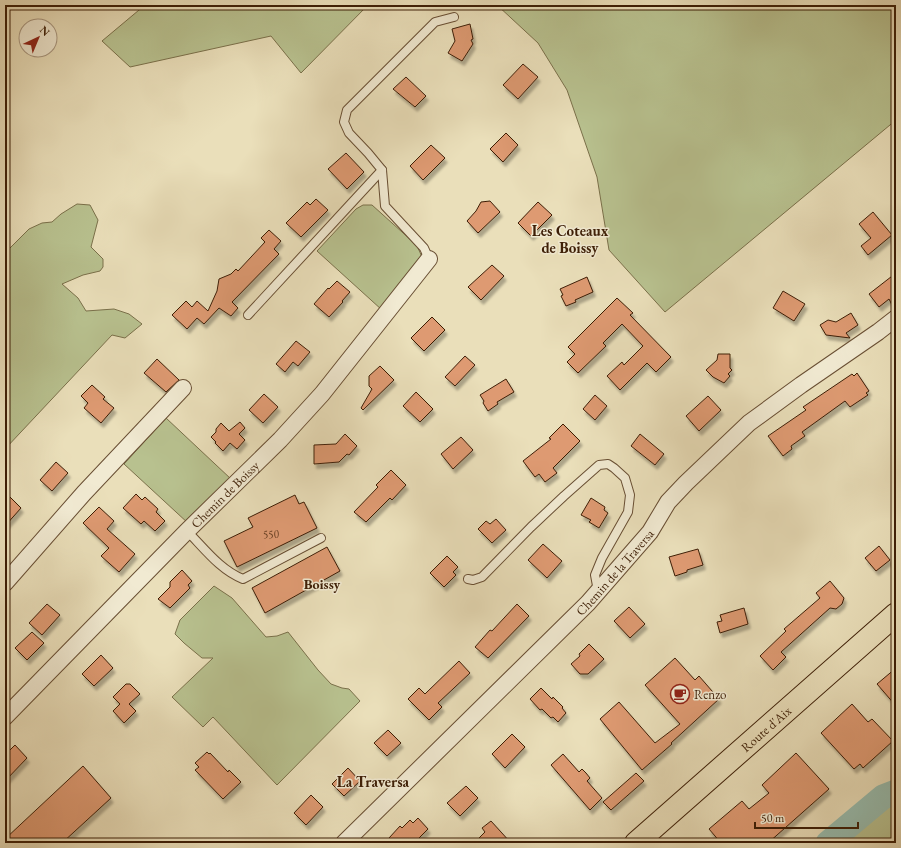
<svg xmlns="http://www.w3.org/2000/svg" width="901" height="848" font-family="'EB Garamond',serif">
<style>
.green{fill:#b8c18f;stroke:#7a704a}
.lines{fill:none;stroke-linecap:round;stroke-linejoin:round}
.river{stroke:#98bdaf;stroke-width:25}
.building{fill:#de9a72;stroke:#3d1e06;filter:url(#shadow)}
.service-casing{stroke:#684e33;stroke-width:10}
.minor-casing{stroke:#684e33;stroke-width:18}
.primary-casing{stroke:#3d1e06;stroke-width:24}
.service{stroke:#f1ead2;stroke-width:8}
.minor{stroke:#f1ead2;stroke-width:16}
.primary{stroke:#eadfba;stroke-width:22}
.labels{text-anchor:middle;stroke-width:3;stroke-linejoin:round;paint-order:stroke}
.number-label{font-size:11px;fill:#653d21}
.street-label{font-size:13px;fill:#3d1e06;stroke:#f1ead2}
.poi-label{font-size:13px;fill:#3d1e06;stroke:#f1ead2;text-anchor:start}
.neighbourhood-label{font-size:14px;font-weight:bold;fill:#3d1e06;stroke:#f1ead2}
.quarter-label{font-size:15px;font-weight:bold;fill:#3d1e06;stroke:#f1ead2}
</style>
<defs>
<filter id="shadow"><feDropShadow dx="2.5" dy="4.5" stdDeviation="1" flood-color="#0004"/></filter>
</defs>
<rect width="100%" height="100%" fill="#eadfba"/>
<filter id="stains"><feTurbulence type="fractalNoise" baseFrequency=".005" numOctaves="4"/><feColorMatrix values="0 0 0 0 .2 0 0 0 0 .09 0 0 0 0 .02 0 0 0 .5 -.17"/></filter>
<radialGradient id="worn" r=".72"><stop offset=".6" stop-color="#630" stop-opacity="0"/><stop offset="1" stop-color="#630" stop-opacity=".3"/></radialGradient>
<g class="green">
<path d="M145 5H368L301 73 271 36 130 67 102 41Z"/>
<path d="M497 5H896V120L665 312 609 250 597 177 567 90 538 43Z"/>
<path d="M77 204 90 205 98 220 91 247 103 259V267L100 271 83 275 62 284 78 298 86 311 114 309 129 314 142 324 125 338 112 335 5 449V253L29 229 42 223 52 222 61 214Z"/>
<path d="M363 205H372L412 241 418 248 422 257 382 310 317 251 356 209Z"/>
<path d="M166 418 231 479 189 524 124 464Z"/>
<path d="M214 586 232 598 266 637 277 636 288 632 318 670 331 684 342 688 349 689 360 701 277 785 213 717 203 727 172 697 213 658H202L184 643 175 634 180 620Z"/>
<path d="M896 784V843H820Z"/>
</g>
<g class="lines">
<path class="river" d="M828 843 883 797 896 792"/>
</g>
<g class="building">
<path d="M470 24 473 39 471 40 473 44 462 61 448 53 455 41 452 29Z"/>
<path d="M523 64 538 77 518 99 503 85Z"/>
<path d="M406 77 426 96 415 107 393 89Z"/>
<path d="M506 133 518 145 503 162 490 149Z"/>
<path d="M431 145 445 158 423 180 410 166Z"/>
<path d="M346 153 364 172 347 189 328 169Z"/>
<path d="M316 199 328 210 301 237 286 223 307 202 310 205Z"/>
<path d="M490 201 500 212 478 233 467 221 476 211 481 202Z"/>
<path d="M538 202 552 215 531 236 518 223Z"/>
<path d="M873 212 892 235 868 255 861 246 871 238 859 224Z"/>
<path d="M269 230 281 241 274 249 279 254 232 302 238 308 231 316 219 308 204 324 197 318 187 329 172 315 186 301 192 307 197 301 208 311 217 291 219 279 231 274 236 269 238 271 265 242 261 238Z"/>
<path d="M492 265 504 276 481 300 468 287Z"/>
<path d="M896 273V309H894L889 299 879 307 869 294Z"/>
<path d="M587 277 593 292 575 300 576 302 566 306 561 296 563 295 560 289Z"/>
<path d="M337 281 350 292 342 301 343 302 329 317 314 304 328 288 329 289Z"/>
<path d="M783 291 805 304 794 321 773 308Z"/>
<path d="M617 298 633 313 630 315 671 357 656 372 647 363 620 390 607 376 622 362 624 365 643 346 622 324 603 343 606 346 578 373 567 362 575 354 568 347Z"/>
<path d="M851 313 858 325 846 333 850 338 826 335 820 325 828 320 836 322Z"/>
<path d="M432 317 445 330 424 351 411 338Z"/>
<path d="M296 341 310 352 298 366 293 362 285 372 276 364Z"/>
<path d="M718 354H730V368L732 370 728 374 730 376 724 383 713 377 706 370 717 360Z"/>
<path d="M465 356 475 365 455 386 445 377Z"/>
<path d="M157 359 179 380 166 392 144 373Z"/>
<path d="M380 366 394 380 363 410 361 408 372 389 369 386V376Z"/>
<path d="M857 373 869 391 866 393 868 395 850 407 845 401 802 432 805 436 791 446 792 449 783 456 768 436 806 410 803 407 852 374 854 376Z"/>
<path d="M506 379 514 392 497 402 498 404 488 411 483 403 484 401 480 395Z"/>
<path d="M92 385 105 397 103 399 114 408 101 423 84 408 88 403 81 396Z"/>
<path d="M416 392 433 409 420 422 403 406Z"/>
<path d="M264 394 278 407 263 423 249 410Z"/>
<path d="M595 395 607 406 595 420 583 409Z"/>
<path d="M708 396 721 410 699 431 686 416Z"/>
<path d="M240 422 245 428 239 434 245 440 237 449 230 443 223 451 215 443 216 442 211 437 216 432V429L221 423 229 431Z"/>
<path d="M563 424 580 441 553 468 557 473 545 482 539 474 535 477 523 461 551 439 549 438Z"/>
<path d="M345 434 357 446 349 455 347 454 339 462 314 464V445L336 444Z"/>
<path d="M640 434 664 454 655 465 631 446Z"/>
<path d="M461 437 473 450 453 469 441 454Z"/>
<path d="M56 462 68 473 52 491 40 480Z"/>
<path d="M391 470 406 485 392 500 390 498 366 522 354 512 378 487 376 485Z"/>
<path d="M136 494 142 500 145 497 158 509 156 512 165 521 155 531 144 521 141 524 123 508Z"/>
<path d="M295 495 299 504 304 502 317 528 237 567 224 541 253 527 248 518Z"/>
<path d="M10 497 21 508 5 526V503Z"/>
<path d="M591 498 605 507 604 510 608 513 599 528 589 522 591 520 581 515Z"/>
<path d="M99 507 114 521 107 529 135 554 119 572 101 556 109 548 83 523Z"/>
<path d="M496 519 506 530 492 543 478 529 486 521 490 524Z"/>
<path d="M543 544 562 561 547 578 528 560Z"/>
<path d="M879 546 890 560 876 571 865 558Z"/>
<path d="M327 547 340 571 265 613 252 588Z"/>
<path d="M698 549 703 565 687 570V572L675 576 669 557Z"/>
<path d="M447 556 458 567 453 572 456 575 444 587 430 573Z"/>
<path d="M182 570 192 581 188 585 190 588 170 608 158 599 170 587V582Z"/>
<path d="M830 581 844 598 842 604 836 609 830 608 781 652 786 657 773 670 760 656 786 631 784 629 820 598 816 593Z"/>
<path d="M47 604 60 615 42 635 29 623Z"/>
<path d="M517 604 529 616 488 658 475 647 490 630 492 631Z"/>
<path d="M629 607 645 624 630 638 614 621Z"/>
<path d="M744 608 748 624 720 633 717 622 722 621 720 615Z"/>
<path d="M32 632 44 643 27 660 15 648Z"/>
<path d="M589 644 604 659 588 674H580L571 664 580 656 579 654Z"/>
<path d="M101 655 113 668 94 686 82 674Z"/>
<path d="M675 658 695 680 699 676 719 699 671 743 672 744 642 770 600 719 619 702 655 743 680 724 645 685Z"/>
<path d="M459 661 470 673 438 703 442 707 429 720 408 699 419 688 425 694 427 692Z"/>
<path d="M896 668V706L877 684Z"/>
<path d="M126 684H130L140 694 129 704 136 711 124 723 113 711 120 704 113 697Z"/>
<path d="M541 688 552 699 553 697 563 707 562 708 566 713 558 722 553 717 551 718 542 709 540 710 530 699Z"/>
<path d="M852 704 868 722 872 719 893 741 863 768 860 764 854 769 821 733Z"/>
<path d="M388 730 401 743 387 756 374 743Z"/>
<path d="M512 734 525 747 505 768 492 754Z"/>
<path d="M15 745 27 758 5 781V755Z"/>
<path d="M207 752 209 754 210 753 228 772 229 770 241 782 223 799 195 770 199 767 195 763Z"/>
<path d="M796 753 829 789 768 843H721L709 829 742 801 749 809 769 793 762 785Z"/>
<path d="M563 754 579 772 582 769 586 773 590 778 587 781 602 798 590 810 551 765Z"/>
<path d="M83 766 111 798 62 843H5V839Z"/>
<path d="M348 768 360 781 344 796 332 784Z"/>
<path d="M636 773 644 781 611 810 603 802Z"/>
<path d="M466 786 478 798 460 816 447 803Z"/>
<path d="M311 795 323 807 306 825 294 813Z"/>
<path d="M418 818 428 829 414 843H394L389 838 400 826 402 828 410 820 413 823Z"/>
<path d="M491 821 511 843H474L485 832 482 828Z"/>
</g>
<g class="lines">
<defs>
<g id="service">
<path d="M429 259 424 248 385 206 382 170 368 153 349 133 344 122 347 110 435 22 454 17"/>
<path d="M248 315 382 170"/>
<path d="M187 531C204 548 220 570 243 579L321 538"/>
<path d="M468 579 473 580 482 577 531 527 564 496 599 465 608 464 614 468 625 478 630 495 628 512 602 558 595 575 598 591"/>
</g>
<g id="minor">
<path d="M5 583 84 493 183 388"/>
<path id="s1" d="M5 717 187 531 280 440 322 394 429 259"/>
<path id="s2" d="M344 843 588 603 650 532 668 502 686 483 749 423 801 385 878 332 896 318"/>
</g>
<g id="primary">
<path id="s3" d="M636 843 896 614"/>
</g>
</defs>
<use href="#service" class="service-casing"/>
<use href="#minor" class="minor-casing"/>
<use href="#primary" class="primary-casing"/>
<use href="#service" class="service"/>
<use href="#minor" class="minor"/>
<use href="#primary" class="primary"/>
</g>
<defs>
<symbol id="cafe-ring" viewBox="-11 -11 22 22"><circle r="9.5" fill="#f1ead2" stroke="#8f2418" stroke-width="1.5"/><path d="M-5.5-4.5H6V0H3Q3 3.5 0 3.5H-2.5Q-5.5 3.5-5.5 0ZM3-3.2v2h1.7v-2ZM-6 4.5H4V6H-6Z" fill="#8f2418"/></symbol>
</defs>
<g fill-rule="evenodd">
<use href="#cafe-ring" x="669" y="683" width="22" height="22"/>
</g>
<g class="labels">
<g class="number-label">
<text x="271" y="538">550</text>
</g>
<g class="street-label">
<text dy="5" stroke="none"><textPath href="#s1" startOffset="313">Chemin de Boissy</textPath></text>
<text dy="5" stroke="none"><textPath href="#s2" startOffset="383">Chemin de la Traversa</textPath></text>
<text dy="5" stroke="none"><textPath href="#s3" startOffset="173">Route d'Aix</textPath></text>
</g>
<g class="poi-label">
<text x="694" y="699">Renzo</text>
</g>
<g class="neighbourhood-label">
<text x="322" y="589">Boissy</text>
</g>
<g class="quarter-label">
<text x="570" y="236">Les Coteaux<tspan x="570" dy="17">de Boissy</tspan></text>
<text x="373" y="787">La Traversa</text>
</g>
</g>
<rect width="901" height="848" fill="none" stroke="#eadfba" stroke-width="20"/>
<rect x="6" y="6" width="889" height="836" fill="none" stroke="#3d1e06" stroke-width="2"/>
<rect x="10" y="10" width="881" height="828" fill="none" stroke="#3d1e06"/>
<g transform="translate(38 38) rotate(44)"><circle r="19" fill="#f1ead2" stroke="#a99880"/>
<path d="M0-3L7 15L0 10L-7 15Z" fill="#8f2418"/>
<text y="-6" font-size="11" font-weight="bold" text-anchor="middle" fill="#3d1e06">N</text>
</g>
<path d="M755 822v6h103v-6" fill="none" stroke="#3d1e06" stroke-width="2"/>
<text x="761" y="822" font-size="12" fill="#3d1e06" stroke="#f1ead2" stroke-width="3" paint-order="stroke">50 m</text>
<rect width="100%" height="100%" filter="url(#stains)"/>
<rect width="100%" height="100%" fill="url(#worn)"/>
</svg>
